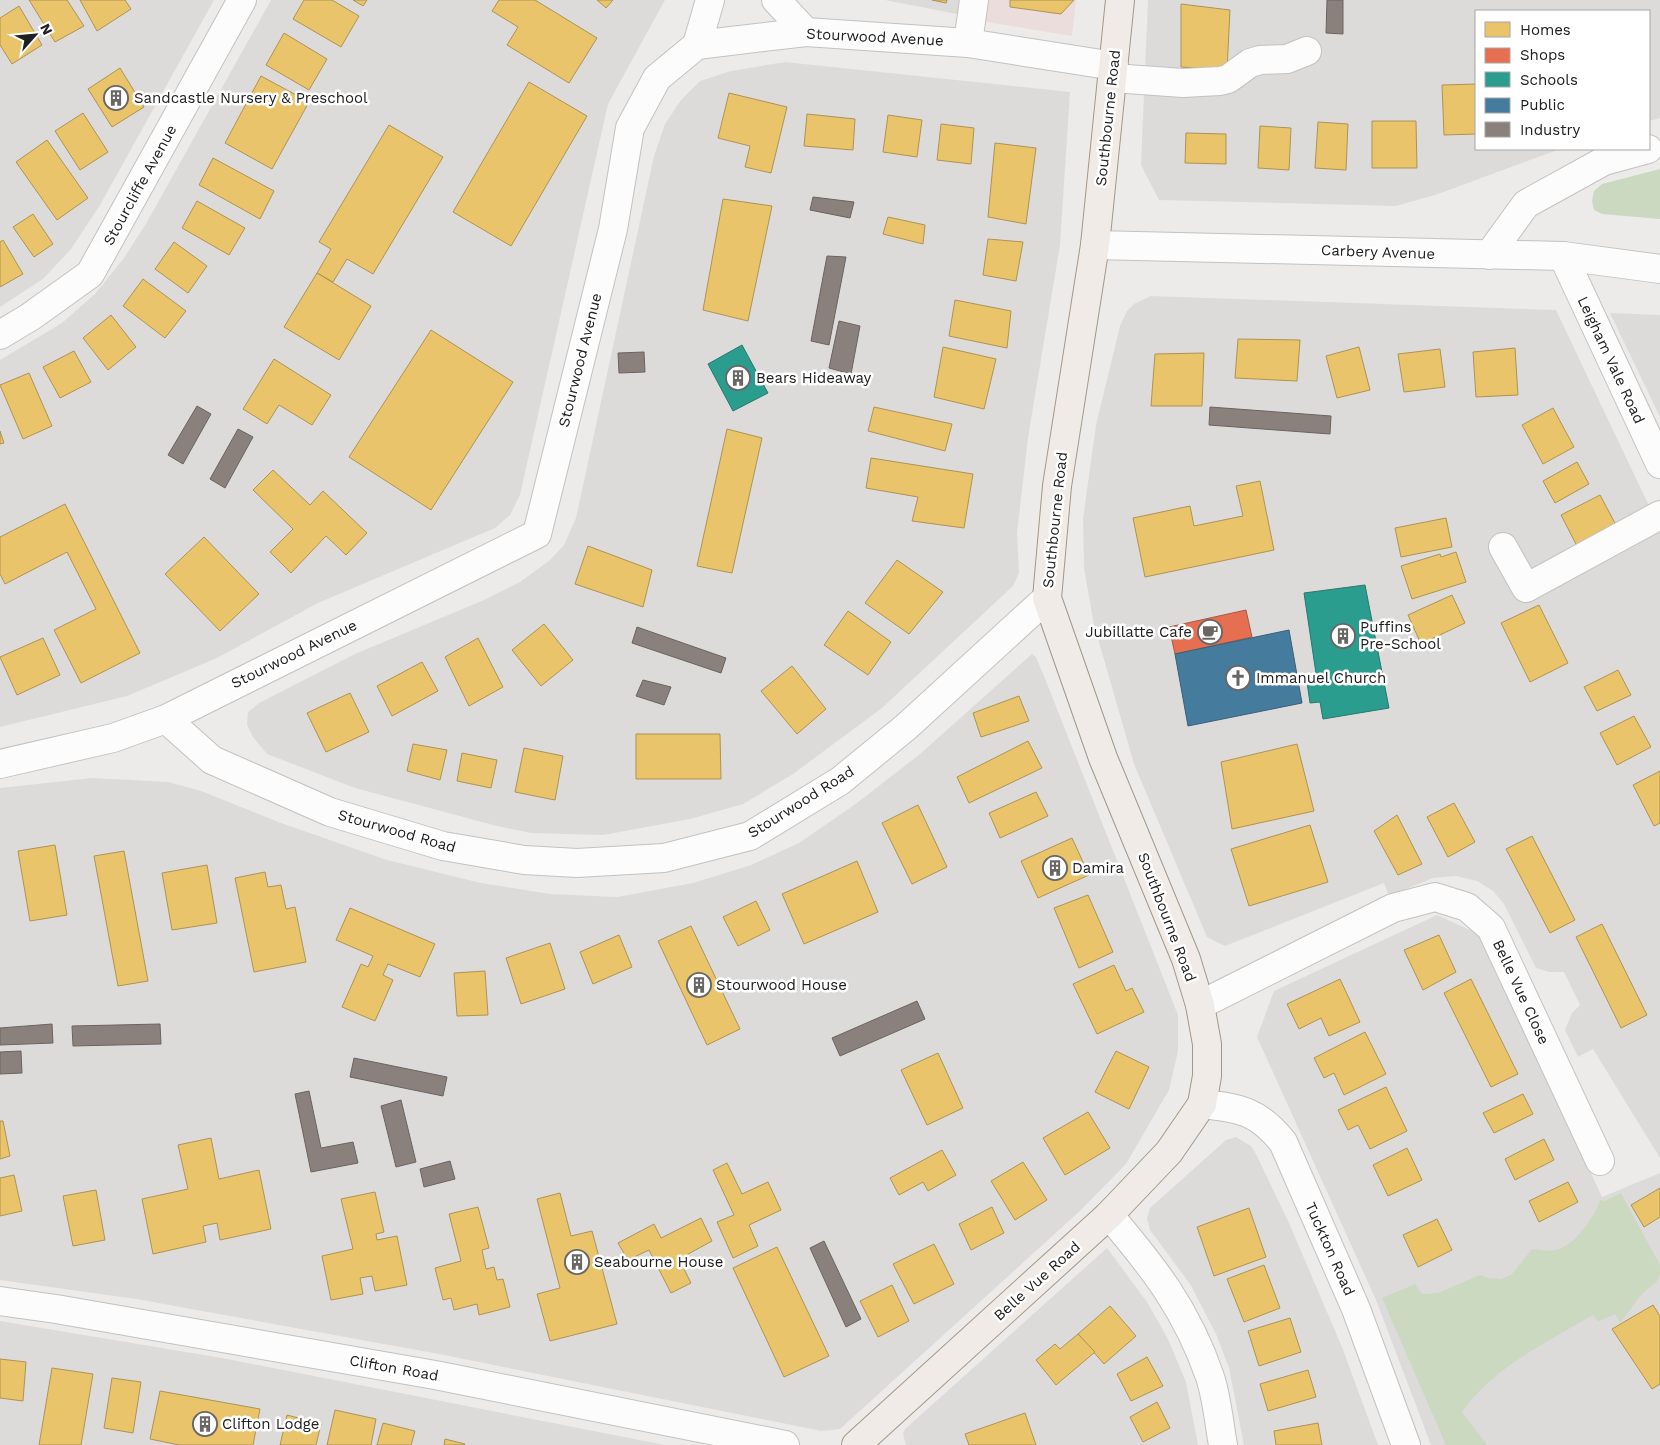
<svg xmlns="http://www.w3.org/2000/svg" width="1660" height="1445" font-family="'Work Sans',sans-serif">
<style>
.residential{fill:#dddbda}
.commercial{fill:#eadddc}
.forest{fill:#cbd9c1}
.homes{fill:#e9c46a;stroke:#ad9354}
.shops{fill:#e76f51;stroke:#ab5742}
.schools{fill:#2a9d8f;stroke:#27786e}
.public{fill:#457b9d;stroke:#3a6078}
.industry{fill:#8a817c;stroke:#6a6460}
.lines{fill:none;stroke-linecap:round;stroke-linejoin:round}
.minor-casing{stroke:#c3c2c1;stroke-width:30}
.major-casing{stroke:#a29788;stroke-width:30}
.minor{stroke:#fcfcfc;stroke-width:28}
.major{stroke:#f0ebe6;stroke-width:28}
.labels{text-anchor:middle;stroke-width:5;stroke-linejoin:round;paint-order:stroke}
.street-label{font-size:15px;fill:#202020;stroke:#fff}
.poi-label{font-size:15px;fill:#202020;stroke:#fff;text-anchor:start}
</style>
<rect width="100%" height="100%" fill="#edebe9"/>
<g class="residential">
<path d="M0 0H214L100 205 71 249 43 279 0 307Z"/>
<path d="M271 0H665L608 104 520 495 510 515 495 528 318 603 217 658 127 696 0 727V360L62 323 95 294 124 258 147 222Z"/>
<path d="M885 0H964L962 15Z"/>
<path d="M1148 0H1660V118L1649 121V11H1476V149H1560L1438 194 1396 206 1159 200 1141 165Z"/>
<path d="M785 62 1070 92 1060 245 1028 438 1017 533 1019 573 1013 586 882 708 793 774 743 804 690 819 603 835 531 833 497 826 355 788 267 754 253 737 247 725 248 712 259 703 355 654 484 600 520 582 550 560 564 545 576 518 654 156 665 124 681 100 700 81 731 71Z"/>
<path d="M1151 296 1556 310 1660 529V1158L1593 1049 1578 1057 1565 1030 1572 1013 1580 1005 1564 972H1549L1536 968 1504 904 1493 891 1477 881 1456 876 1433 878 1389 896 1384 883 1225 946 1207 937 1134 764 1094 625 1084 568 1083 519 1096 425 1120 326 1127 311 1134 304Z"/>
<path d="M1610 313 1660 315V417Z"/>
<path d="M1032 654 1036 657 1044 676 1178 1015V1051L1169 1090 1126 1164 1081 1210 840 1429 821 1431 439 1354 136 1299 0 1280V788L92 778 168 782 201 791 281 823 387 860 481 883 550 894 617 897 693 883 751 865 799 843 857 803 920 754Z"/>
<path d="M1437 915 1481 935 1602 1197 1660 1173V1445H1431L1376 1300 1257 1037 1274 991Z"/>
<path d="M1236 1137 1251 1146 1255 1152 1289 1223 1342 1347 1378 1445H1244L1229 1368 1216 1334 1190 1284 1150 1230 1147 1218 1150 1208 1226 1140Z"/>
<path d="M1107 1248 1147 1302 1168 1339 1186 1382 1198 1445H906L903 1434 905 1429Z"/>
<path d="M0 1321 222 1358 665 1445H0Z"/>
</g>
<path class="commercial" d="M983 0H1076L1072 36 981 21Z"/>
<g class="forest">
<path d="M1660 169V219L1602 214 1594 210 1592 201 1594 191 1602 184Z"/>
<path d="M1621 1193 1660 1265V1273L1657 1281 1641 1295 1620 1323 1615 1314 1598 1322 1593 1315C1547 1342 1494 1367 1462 1412L1487 1445H1446L1382 1298 1415 1284 1422 1294 1438 1293 1480 1275 1488 1278 1501 1279 1512 1274 1532 1249C1541 1250 1551 1252 1559 1249 1575 1244 1596 1215 1600 1200L1605 1201Z"/>
</g>
<g class="homes">
<path d="M29 0H67L84 26 55 42Z"/>
<path d="M80 0H125L131 9 97 31Z"/>
<path d="M304 0H332L359 16 341 47 293 19Z"/>
<path d="M353 0H367L363 6Z"/>
<path d="M499 0H535L597 38 569 83 507 45 518 27 492 11Z"/>
<path d="M597 0H613L606 8Z"/>
<path d="M932 0H947L946 3Z"/>
<path d="M1010 0H1074L1061 14 1010 7Z"/>
<path d="M1181 4 1230 10 1227 70 1181 67Z"/>
<path d="M19 6 42 45 12 64 0 45V18Z"/>
<path d="M284 33 327 59 309 90 266 65Z"/>
<path d="M120 68 144 107 112 127 88 89Z"/>
<path d="M261 76 309 102 272 169 225 143Z"/>
<path d="M529 82 587 116 511 246 453 212Z"/>
<path d="M1476 84V134L1444 135 1442 85Z"/>
<path d="M729 93 787 107 771 173 745 167 750 146 718 138Z"/>
<path d="M83 113 108 152 80 170 55 131Z"/>
<path d="M807 114 855 119 853 150 804 146Z"/>
<path d="M888 115 922 120 917 157 883 152Z"/>
<path d="M1372 121H1416L1417 168H1372Z"/>
<path d="M1318 122 1348 124 1346 170 1315 168Z"/>
<path d="M941 124 974 128 971 164 937 160Z"/>
<path d="M389 125 443 157 373 274 347 259 333 282 317 273 331 249 319 242Z"/>
<path d="M1260 126 1291 128 1289 170 1258 168Z"/>
<path d="M1186 133 1226 134V164L1185 163Z"/>
<path d="M47 140 88 198 57 220 16 162Z"/>
<path d="M995 143 1036 148 1026 224 988 217Z"/>
<path d="M213 158 274 191 260 219 199 185Z"/>
<path d="M723 199 772 206 748 321 703 310Z"/>
<path d="M197 201 245 228 229 255 182 228Z"/>
<path d="M33 214 53 244 34 257 13 227Z"/>
<path d="M888 217 925 225 923 244 883 234Z"/>
<path d="M988 239 1023 242 1016 281 983 275Z"/>
<path d="M3 240 23 274 0 287V242Z"/>
<path d="M174 242 207 266 188 293 155 269Z"/>
<path d="M317 273 371 306 339 360 284 327Z"/>
<path d="M143 279 186 311 165 338 123 306Z"/>
<path d="M955 300 1011 311 1007 348 949 336Z"/>
<path d="M111 315 136 347 108 370 83 338Z"/>
<path d="M431 330 513 382 431 510 349 457Z"/>
<path d="M1238 339 1300 340 1297 381 1235 378Z"/>
<path d="M943 347 996 359 984 409 934 397Z"/>
<path d="M1359 347 1370 390 1337 398 1326 356Z"/>
<path d="M1515 348 1518 395 1476 397 1473 352Z"/>
<path d="M1440 349 1445 387 1404 392 1398 354Z"/>
<path d="M74 351 91 382 60 398 43 367Z"/>
<path d="M1204 353 1202 406H1151L1155 354Z"/>
<path d="M274 359 331 395 312 425 279 405 267 424 243 409Z"/>
<path d="M29 373 52 426 23 439 0 385Z"/>
<path d="M874 407 952 424 945 451 868 431Z"/>
<path d="M1553 408 1574 447 1543 464 1522 425Z"/>
<path d="M727 429 762 438 732 573 697 566Z"/>
<path d="M0 431 4 443 0 444Z"/>
<path d="M871 458 973 474 964 528 912 521 918 497 866 488Z"/>
<path d="M1577 462 1589 484 1555 503 1543 481Z"/>
<path d="M273 470 310 505 323 491 367 533 346 555 326 536 291 573 270 552 293 529 253 490Z"/>
<path d="M1260 481 1274 550 1145 577 1133 518 1190 506 1194 526 1243 516 1236 486Z"/>
<path d="M1600 495 1616 525 1577 546 1561 515Z"/>
<path d="M65 504 140 653 81 683 54 630 96 609 67 552 5 584 0 574V537Z"/>
<path d="M1446 518 1452 547 1401 557 1395 528Z"/>
<path d="M204 537 259 594 220 631 165 574Z"/>
<path d="M588 546 652 570 643 607 575 584Z"/>
<path d="M1456 552 1466 582 1412 599 1401 566 1440 554 1441 557Z"/>
<path d="M897 560 943 592 909 634 865 603Z"/>
<path d="M1452 595 1465 623 1421 644 1408 615Z"/>
<path d="M1539 605 1568 663 1530 682 1501 623Z"/>
<path d="M848 611 891 642 868 675 824 645Z"/>
<path d="M544 624 573 660 541 686 512 650Z"/>
<path d="M43 638 60 675 17 695 0 657Z"/>
<path d="M478 638 503 687 469 706 445 657Z"/>
<path d="M422 662 438 691 392 716 377 686Z"/>
<path d="M792 666 826 709 797 734 761 691Z"/>
<path d="M1618 670 1631 695 1597 711 1584 687Z"/>
<path d="M350 693 369 732 326 752 307 713Z"/>
<path d="M1019 696 1029 721 981 737 973 713Z"/>
<path d="M1634 716 1651 747 1617 765 1600 733Z"/>
<path d="M636 734H720L721 779H636Z"/>
<path d="M1028 741 1042 768 969 803 957 777Z"/>
<path d="M413 744 447 750 440 780 407 771Z"/>
<path d="M1297 744 1314 811 1232 829 1221 762Z"/>
<path d="M524 748 563 756 555 800 515 792Z"/>
<path d="M462 753 497 760 491 788 457 781Z"/>
<path d="M1660 771V823L1654 826 1633 785Z"/>
<path d="M1036 792 1048 816 1000 838 989 813Z"/>
<path d="M1454 803 1475 842 1448 857 1427 817Z"/>
<path d="M918 805 947 867 912 884 882 823Z"/>
<path d="M1397 815 1422 864 1398 875 1374 831Z"/>
<path d="M1310 825 1328 882 1249 906 1231 849Z"/>
<path d="M1532 836 1575 920 1550 933 1506 849Z"/>
<path d="M1072 838 1089 875 1038 898 1021 861Z"/>
<path d="M55 845 67 915 30 921 18 851Z"/>
<path d="M124 851 148 981 118 986 94 856Z"/>
<path d="M857 861 878 912 804 944 782 894Z"/>
<path d="M207 865 217 923 172 930 162 873Z"/>
<path d="M265 872 268 887 281 885 286 909 295 907 306 962 254 972 235 878Z"/>
<path d="M1088 895 1113 952 1079 968 1054 908Z"/>
<path d="M756 901 770 930 738 946 723 917Z"/>
<path d="M350 908 435 944 420 977 388 964 383 975 393 980 375 1021 342 1007 361 964 368 967 373 956 336 940Z"/>
<path d="M1602 924 1647 1015 1621 1028 1576 937Z"/>
<path d="M691 926 740 1029 707 1045 658 941Z"/>
<path d="M619 935 632 967 593 984 580 952Z"/>
<path d="M1439 935 1456 972 1423 990 1404 950Z"/>
<path d="M550 943 565 989 521 1004 506 958Z"/>
<path d="M1114 965 1126 991 1132 988 1144 1012 1097 1034 1073 984Z"/>
<path d="M485 971 488 1015 457 1016 454 973Z"/>
<path d="M1340 979 1360 1022 1329 1036 1321 1018 1299 1029 1287 1004Z"/>
<path d="M1471 979 1518 1074 1491 1087 1444 993Z"/>
<path d="M1365 1032 1386 1074 1344 1095 1334 1073 1324 1078 1314 1058Z"/>
<path d="M1116 1051 1149 1067 1129 1109 1095 1092Z"/>
<path d="M938 1053 963 1108 927 1125 901 1070Z"/>
<path d="M1386 1087 1407 1131 1370 1149 1358 1125 1348 1130 1338 1110Z"/>
<path d="M1523 1094 1533 1114 1494 1133 1483 1113Z"/>
<path d="M1088 1112 1110 1148 1065 1175 1043 1138Z"/>
<path d="M0 1121H3L10 1156 0 1159Z"/>
<path d="M211 1138 219 1179 259 1170 271 1229 220 1240 217 1223 203 1226 206 1242 153 1254 142 1199 188 1189 178 1145Z"/>
<path d="M1544 1139 1554 1160 1515 1180 1505 1159Z"/>
<path d="M1407 1148 1422 1180 1388 1196 1373 1165Z"/>
<path d="M942 1150 956 1175 928 1191 923 1182 899 1195 890 1178Z"/>
<path d="M1023 1162 1047 1200 1015 1220 991 1181Z"/>
<path d="M727 1163 742 1194 768 1182 781 1210 749 1225 758 1246 733 1258 717 1222 734 1215 713 1170Z"/>
<path d="M14 1175 22 1211 0 1216V1178Z"/>
<path d="M1568 1182 1578 1202 1539 1222 1529 1201Z"/>
<path d="M1660 1188V1217L1644 1227 1631 1205Z"/>
<path d="M96 1190 105 1240 73 1246 63 1196Z"/>
<path d="M375 1192 384 1232 376 1234 377 1240 397 1236 407 1285 375 1291 372 1276 360 1278 363 1294 331 1300 322 1256 353 1249 341 1199Z"/>
<path d="M560 1193 571 1236 592 1231 617 1324 550 1341 537 1294 560 1288 537 1199Z"/>
<path d="M478 1207 489 1248 482 1250 486 1269 494 1267 497 1280 503 1279 510 1307 479 1315 477 1304 454 1310 451 1298 443 1300 435 1268 461 1261 449 1214Z"/>
<path d="M992 1207 1004 1233 971 1250 959 1224Z"/>
<path d="M1249 1208 1266 1257 1214 1276 1197 1227Z"/>
<path d="M701 1218 712 1241 679 1259 691 1283 671 1293 649 1250 628 1260 618 1243 654 1224 661 1238Z"/>
<path d="M1437 1219 1452 1250 1418 1267 1403 1235Z"/>
<path d="M934 1244 954 1284 914 1304 893 1264Z"/>
<path d="M777 1247 829 1356 784 1377 733 1268Z"/>
<path d="M1264 1265 1280 1308 1244 1322 1227 1279Z"/>
<path d="M892 1285 909 1321 878 1337 860 1301Z"/>
<path d="M1653 1305 1660 1316V1384L1652 1389 1612 1329Z"/>
<path d="M1110 1306 1136 1336 1104 1364 1078 1334Z"/>
<path d="M1290 1318 1301 1352 1259 1366 1248 1331Z"/>
<path d="M1078 1334 1095 1352 1056 1385 1036 1360 1055 1344 1060 1349Z"/>
<path d="M1147 1357 1163 1386 1131 1401 1117 1374Z"/>
<path d="M0 1359 26 1362 23 1401 0 1398Z"/>
<path d="M52 1368 93 1374 81 1445H39Z"/>
<path d="M1308 1370 1316 1397 1268 1411 1260 1384Z"/>
<path d="M112 1378 141 1382 133 1433 104 1428Z"/>
<path d="M160 1391 260 1409 253 1445H179L150 1439Z"/>
<path d="M1157 1402 1170 1428 1143 1442 1130 1417Z"/>
<path d="M335 1410 376 1419 371 1445H327Z"/>
<path d="M1025 1413 1036 1445H969L965 1434Z"/>
<path d="M287 1415 321 1424 316 1445H280Z"/>
<path d="M383 1423 415 1431 411 1445H377Z"/>
<path d="M1318 1423 1322 1445H1276L1274 1431Z"/>
<path d="M445 1439 465 1444 464 1445H444Z"/>
</g>
<path class="shops" d="M1246 610 1252 637 1175 654 1169 627Z"/>
<g class="schools">
<path d="M742 345 768 393 733 411 708 364Z"/>
<path d="M1365 585 1389 708 1323 719 1320 702 1310 703 1307 682 1317 680 1304 593Z"/>
</g>
<path class="public" d="M1289 630 1302 703 1188 726 1175 654Z"/>
<g class="industry">
<path d="M1327 0H1343V34L1326 33Z"/>
<path d="M813 197 854 202 850 218 810 210Z"/>
<path d="M827 256 846 257 829 345 811 341Z"/>
<path d="M839 321 860 326 851 374 829 368Z"/>
<path d="M644 352 645 372 619 373 618 353Z"/>
<path d="M197 406 211 414 183 464 168 455Z"/>
<path d="M1210 407 1331 416 1330 434 1209 425Z"/>
<path d="M238 429 253 437 225 488 210 479Z"/>
<path d="M637 627 726 658 721 673 632 643Z"/>
<path d="M643 680 671 687 664 705 636 696Z"/>
<path d="M917 1001 925 1019 840 1056 832 1038Z"/>
<path d="M52 1024 53 1043 0 1045V1028Z"/>
<path d="M160 1024 161 1044 73 1046 72 1026Z"/>
<path d="M21 1051 22 1073 0 1074V1052Z"/>
<path d="M354 1058 447 1077 443 1096 350 1077Z"/>
<path d="M309 1091 321 1148 353 1142 358 1163 311 1172 295 1094Z"/>
<path d="M401 1100 416 1162 396 1167 381 1106Z"/>
<path d="M450 1161 455 1179 424 1187 420 1169Z"/>
<path d="M824 1241 861 1319 846 1327 810 1248Z"/>
</g>
<g class="lines">
<defs>
<g id="minor">
<path d="M776 0 806 32"/>
<path d="M968 43 974 0"/>
<path d="M697 45 710 0"/>
<path d="M1113 78 1183 83 1220 81 1228 79 1250 63 1260 60 1287 59 1307 51"/>
<path d="M1095 245 1563 256 1660 269"/>
<path d="M1489 255 1526 204 1604 161 1648 149"/>
<path d="M1563 256 1660 464"/>
<path d="M0 335 30 317 90 274 242 0"/>
<path d="M1503 547 1526 588 1660 515"/>
<path d="M166 719 212 760 330 812 443 846 524 860 577 863 664 858 750 836 840 781 906 727 1047 598"/>
<path d="M0 764 113 738 166 719 537 534 613 229 630 128 657 78 697 45 806 32 968 43 1114 66"/>
<path d="M1200 1005 1393 908 1435 897 1467 907 1491 928 1600 1161"/>
<path d="M1202 1104C1240 1108 1258 1111 1283 1142L1356 1309 1406 1445"/>
<path d="M1109 1215C1154 1268 1187 1310 1210 1377 1217 1398 1219 1423 1223 1445"/>
<path d="M0 1301 56 1309 435 1375 785 1445"/>
</g>
<path id="major" d="M856 1445 1109 1215 1169 1152 1202 1104 1207 1076V1044L1200 1005 1186 959 1103 758 1047 598 1057 486 1095 245 1120 0"/>
</defs>
<use href="#minor" class="minor-casing"/>
<use href="#major" class="major-casing"/>
<use href="#minor" class="minor"/>
<use href="#major" class="major"/>
</g>
<defs>
<symbol id="building-ring" viewBox="-11 -11 22 22"><circle r="9.5" fill="#fff" stroke="#686766" stroke-width="1.5"/><path d="M-4-6H4V6H1V3H-1V6H-4ZM-2.5-4.3h1.7v1.8h-1.7ZM.8-4.3h1.7v1.8H.8ZM-2.5-1h1.7V.8h-1.7ZM.8-1h1.7V.8H.8Z" fill="#686766"/></symbol>
<symbol id="cafe-ring" viewBox="-11 -11 22 22"><circle r="9.5" fill="#fff" stroke="#686766" stroke-width="1.5"/><path d="M-5.5-4.5H6V0H3Q3 3.5 0 3.5H-2.5Q-5.5 3.5-5.5 0ZM3-3.2v2h1.7v-2ZM-6 4.5H4V6H-6Z" fill="#686766"/></symbol>
<symbol id="church-ring" viewBox="-11 -11 22 22"><circle r="9.5" fill="#fff" stroke="#686766" stroke-width="1.5"/><path d="M-1.2-6h2.4v3.5h3.3v2.4h-3.3V6h-2.4V-.1h-3.3v-2.4h3.3Z" fill="#686766"/></symbol>
</defs>
<g fill-rule="evenodd">
<use href="#building-ring" x="102" y="84" width="28" height="28"/>
<use href="#building-ring" x="724" y="364" width="28" height="28"/>
<use href="#cafe-ring" x="1196" y="618" width="28" height="28"/>
<use href="#building-ring" x="1329" y="622" width="28" height="28"/>
<use href="#church-ring" x="1224" y="664" width="28" height="28"/>
<use href="#building-ring" x="1041" y="854" width="28" height="28"/>
<use href="#building-ring" x="685" y="971" width="28" height="28"/>
<use href="#building-ring" x="563" y="1248" width="28" height="28"/>
<use href="#building-ring" x="191" y="1410" width="28" height="28"/>
</g>
<g class="labels">
<g class="street-label">
<text transform="translate(875 37) rotate(3)" y="5">Stourwood Avenue</text>
<text transform="translate(1108 118) rotate(-84)" y="5">Southbourne Road</text>
<text transform="translate(140 185) rotate(-61)" y="5">Stourcliffe Avenue</text>
<text transform="translate(1378 252) rotate(2)" y="5">Carbery Avenue</text>
<text transform="translate(580 360) rotate(-76)" y="5">Stourwood Avenue</text>
<text transform="translate(1611 360) rotate(65)" y="5">Leigham Vale Road</text>
<text transform="translate(1055 520) rotate(-84)" y="5">Southbourne Road</text>
<text transform="translate(294 654) rotate(-26)" y="5">Stourwood Avenue</text>
<text transform="translate(801 802) rotate(-32)" y="5">Stourwood Road</text>
<text transform="translate(397 831) rotate(16)" y="5">Stourwood Road</text>
<text transform="translate(1167 917) rotate(69)" y="5">Southbourne Road</text>
<text transform="translate(1521 992) rotate(65)" y="5">Belle Vue Close</text>
<text transform="translate(1330 1249) rotate(66)" y="5">Tuckton Road</text>
<text transform="translate(1037 1281) rotate(-42)" y="5">Belle Vue Road</text>
<text transform="translate(394 1368) rotate(10)" y="5">Clifton Road</text>
</g>
<g class="poi-label">
<text x="134" y="103">Sandcastle Nursery &amp; Preschool</text>
<text x="756" y="383">Bears Hideaway</text>
<text x="1360" y="632">Puffins<tspan x="1360" dy="17">Pre-School</tspan></text>
<text x="1192" y="637" text-anchor="end">Jubillatte Cafe</text>
<text x="1256" y="683">Immanuel Church</text>
<text x="1072" y="873">Damira</text>
<text x="716" y="990">Stourwood House</text>
<text x="594" y="1267">Seabourne House</text>
<text x="222" y="1429">Clifton Lodge</text>
</g>
</g>
<rect x="1475" y="10" width="175" height="140" fill="#ffffff" stroke="#a6a6a6"/>
<rect x="1485" y="22" width="25" height="15" fill="#e9c46a" stroke="#a6a6a6"/>
<text x="1520" y="35" font-size="15" fill="#202020">Homes</text>
<rect x="1485" y="48" width="25" height="15" fill="#e76f51" stroke="#a6a6a6"/>
<text x="1520" y="60" font-size="15" fill="#202020">Shops</text>
<rect x="1485" y="72" width="25" height="15" fill="#2a9d8f" stroke="#a6a6a6"/>
<text x="1520" y="85" font-size="15" fill="#202020">Schools</text>
<rect x="1485" y="98" width="25" height="15" fill="#457b9d" stroke="#a6a6a6"/>
<text x="1520" y="110" font-size="15" fill="#202020">Public</text>
<rect x="1485" y="122" width="25" height="15" fill="#8a817c" stroke="#a6a6a6"/>
<text x="1520" y="135" font-size="15" fill="#202020">Industry</text>
<g transform="translate(35 35) rotate(63)" stroke="#ffffff" stroke-width="4" paint-order="stroke">
<path d="M0-4L9 19L0 12L-9 19Z" fill="#202020"/>
<text y="-8" font-size="14" font-weight="bold" text-anchor="middle" fill="#202020">N</text>
</g>
</svg>
